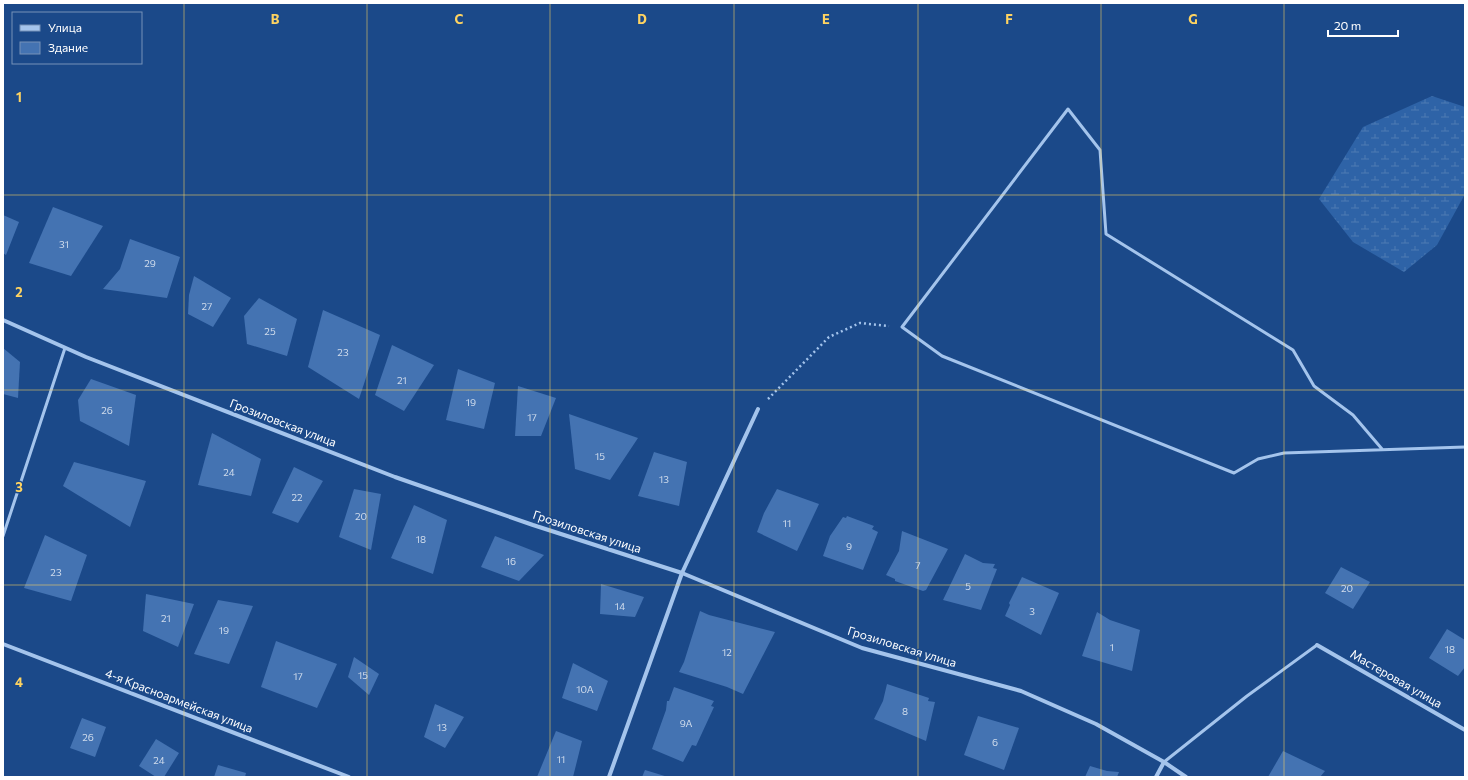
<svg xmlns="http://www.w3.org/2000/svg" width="1468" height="780" font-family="Commissioner,sans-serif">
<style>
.wetland{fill:url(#wetland-marsh)}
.building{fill:#4473b2}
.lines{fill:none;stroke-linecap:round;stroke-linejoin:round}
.path{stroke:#a4c4ec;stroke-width:2.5;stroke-dasharray:2 3;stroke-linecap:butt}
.lane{stroke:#a4c4ec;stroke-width:3}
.street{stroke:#a4c4ec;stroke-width:4}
.grid{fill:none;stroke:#fed361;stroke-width:1;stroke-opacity:0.55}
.labels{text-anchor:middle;stroke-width:3;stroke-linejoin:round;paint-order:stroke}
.number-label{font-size:10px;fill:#d0dcec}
.street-label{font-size:12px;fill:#fff;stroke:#1b4989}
.grid-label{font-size:13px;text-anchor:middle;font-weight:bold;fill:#fed361;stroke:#1b4989;stroke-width:3;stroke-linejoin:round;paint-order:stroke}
</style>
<defs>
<pattern id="wetland-marsh" width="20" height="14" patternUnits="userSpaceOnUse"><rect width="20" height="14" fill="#2e63a7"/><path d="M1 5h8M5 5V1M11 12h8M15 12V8" fill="none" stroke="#4d7ab4"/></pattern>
</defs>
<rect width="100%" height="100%" fill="#1b4989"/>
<path class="wetland" d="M1432 96 1465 107V194L1437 245 1404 272 1353 242 1319 199 1363 127Z"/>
<g class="building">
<path d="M53 207 103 226 71 276 29 263Z"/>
<path d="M3 215 19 222 6 255 3 253Z"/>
<path d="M130 239 180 257 167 298 103 289 120 269Z"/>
<path d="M194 276 231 298 213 327 188 314 189 295Z"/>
<path d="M259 298 297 319 287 356 247 344 244 316Z"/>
<path d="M323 310 380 335 359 399 308 367Z"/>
<path d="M392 345 434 365 404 411 375 395Z"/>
<path d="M3 348 20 362 18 398 3 394Z"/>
<path d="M458 369 495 383 484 429 446 420Z"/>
<path d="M91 379 136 395 129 446 80 421 78 400Z"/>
<path d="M518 386 556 398 541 436H515Z"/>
<path d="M569 414 638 438 610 480 575 469Z"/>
<path d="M212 433 261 459 251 496 198 485Z"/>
<path d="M654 452 687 462 679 506 638 496Z"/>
<path d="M74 462 146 481 130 527 63 486Z"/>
<path d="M294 467 323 481 298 523 272 513Z"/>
<path d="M354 489 381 494 371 550 339 537Z"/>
<path d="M777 489 819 504 797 551 757 532 764 513Z"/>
<path d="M414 505 447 520 433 574 391 558Z"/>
<path d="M847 516 874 526 872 529 878 532 863 570 823 556 830 536 843 517 846 518Z"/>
<path d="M902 531 948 549 926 590 923 591 895 581V579L886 575 899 551Z"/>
<path d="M45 535 87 555 71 601 24 588Z"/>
<path d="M495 536 544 555 519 581 481 567Z"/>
<path d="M965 554 983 563 995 564 993 568 997 569 981 610 943 600Z"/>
<path d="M1341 567 1370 582 1353 609 1325 593Z"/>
<path d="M1022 577 1059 593 1041 635 1005 616 1010 605 1009 603Z"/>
<path d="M601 584 644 597 635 617 600 614Z"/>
<path d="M146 594 194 604 178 647 143 631Z"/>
<path d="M218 600 253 606 229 664 194 654Z"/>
<path d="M700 611 709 615 775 632 743 694 727 687 679 672 684 662Z"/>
<path d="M1097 612 1110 620 1140 630 1132 671 1082 656Z"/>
<path d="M1447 629 1465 640V667L1458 676 1429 658Z"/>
<path d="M276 641 337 664 317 708 261 687Z"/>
<path d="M354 657 379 674 369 695 348 677Z"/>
<path d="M573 663 608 681 597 711 562 698Z"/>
<path d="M887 684 929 698 928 701 935 702 926 741 874 719 883 701Z"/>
<path d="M674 687 714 701 711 706 714 707 696 746 692 745 683 762 652 749 666 710 667 701H669Z"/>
<path d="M435 704 464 717 445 748 424 737Z"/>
<path d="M978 716 1019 728 1004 770 964 755Z"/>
<path d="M82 718 106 727 95 757 70 748Z"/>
<path d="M556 731 582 741 573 777H537Z"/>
<path d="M156 739 179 753 164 777H156L139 766Z"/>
<path d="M1283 751 1325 771 1320 777H1268Z"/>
<path d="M218 765 246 773 245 777H214Z"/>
<path d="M1090 766 1107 771 1119 772 1117 777H1085Z"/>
<path d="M645 770 668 777H642Z"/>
</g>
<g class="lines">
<path class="path" d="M768 399 829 337 860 323 889 326"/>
<g class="lane">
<path d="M1382 449 1353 415 1314 386 1293 350 1106 234 1100 150 1068 109 902 327 942 356 1234 473 1258 459 1284 453 1465 447"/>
<path d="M3 536 65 348"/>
<path d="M1164 762 1247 696 1317 645"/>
</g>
<g class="street">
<path d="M3 320 86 357 395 477 533 525 682 573 862 648 1021 691 1096 724 1164 762 1186 777"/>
<path d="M3 644 349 777"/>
<path d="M1317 645 1465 730"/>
<path d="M609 777 682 573 758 409"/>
<path d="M1156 777 1164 762"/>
</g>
</g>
<path class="grid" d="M184 3V777M367 3V777M550 3V777M734 3V777M918 3V777M1101 3V777M1284 3V777M3 195H1465M3 390H1465M3 585H1465"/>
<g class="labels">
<g class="number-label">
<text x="64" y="248">31</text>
<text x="150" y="267">29</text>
<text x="207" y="310">27</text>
<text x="270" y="335">25</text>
<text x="343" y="356">23</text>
<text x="402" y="384">21</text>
<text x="471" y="406">19</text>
<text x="107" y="414">26</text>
<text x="532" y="421">17</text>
<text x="600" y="460">15</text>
<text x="229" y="476">24</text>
<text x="664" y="483">13</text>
<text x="297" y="501">22</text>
<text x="361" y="520">20</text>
<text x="787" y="527">11</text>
<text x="421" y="543">18</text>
<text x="849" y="550">9</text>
<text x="511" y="565">16</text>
<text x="918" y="569">7</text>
<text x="56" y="576">23</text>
<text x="968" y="590">5</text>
<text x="1347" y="592">20</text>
<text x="620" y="610">14</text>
<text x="1032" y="615">3</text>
<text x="166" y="622">21</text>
<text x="224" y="634">19</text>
<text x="1112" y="651">1</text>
<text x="1450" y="653">18</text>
<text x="727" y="656">12</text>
<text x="363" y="679">15</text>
<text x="298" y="680">17</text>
<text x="585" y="693">10А</text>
<text x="905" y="715">8</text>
<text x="686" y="727">9А</text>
<text x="442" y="731">13</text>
<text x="88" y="741">26</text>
<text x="995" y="746">6</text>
<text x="561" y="763">11</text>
<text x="159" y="764">24</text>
</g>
<g class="street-label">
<text transform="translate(283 423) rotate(21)" y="4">Грозиловская улица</text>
<text transform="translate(587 532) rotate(18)" y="4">Грозиловская улица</text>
<text transform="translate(902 647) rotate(17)" y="4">Грозиловская улица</text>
<text transform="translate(1396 679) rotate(30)" y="4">Мастеровая улица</text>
<text transform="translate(179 701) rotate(21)" y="4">4-я Красноармейская улица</text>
</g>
</g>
<g class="grid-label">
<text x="275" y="24">B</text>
<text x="459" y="24">C</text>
<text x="642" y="24">D</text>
<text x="826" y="24">E</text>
<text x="1009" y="24">F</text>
<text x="1193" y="24">G</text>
<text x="19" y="102">1</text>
<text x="19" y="297">2</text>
<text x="19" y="492">3</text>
<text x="19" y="687">4</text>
</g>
<rect width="1468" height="780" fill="none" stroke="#ffffff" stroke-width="8"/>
<rect x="12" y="12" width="130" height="52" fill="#1b4989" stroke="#7692b8"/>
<rect x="20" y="25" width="20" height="6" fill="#a4c4ec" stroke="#7692b8"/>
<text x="48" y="32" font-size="12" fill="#ffffff">Улица</text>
<rect x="20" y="42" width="20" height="12" fill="#4473b2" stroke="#7692b8"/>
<text x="48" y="52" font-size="12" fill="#ffffff">Здание</text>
<path d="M1328 30v6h70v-6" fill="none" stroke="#ffffff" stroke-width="2"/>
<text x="1334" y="30" font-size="12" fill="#ffffff" stroke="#1b4989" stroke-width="3" paint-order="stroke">20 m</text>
</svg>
